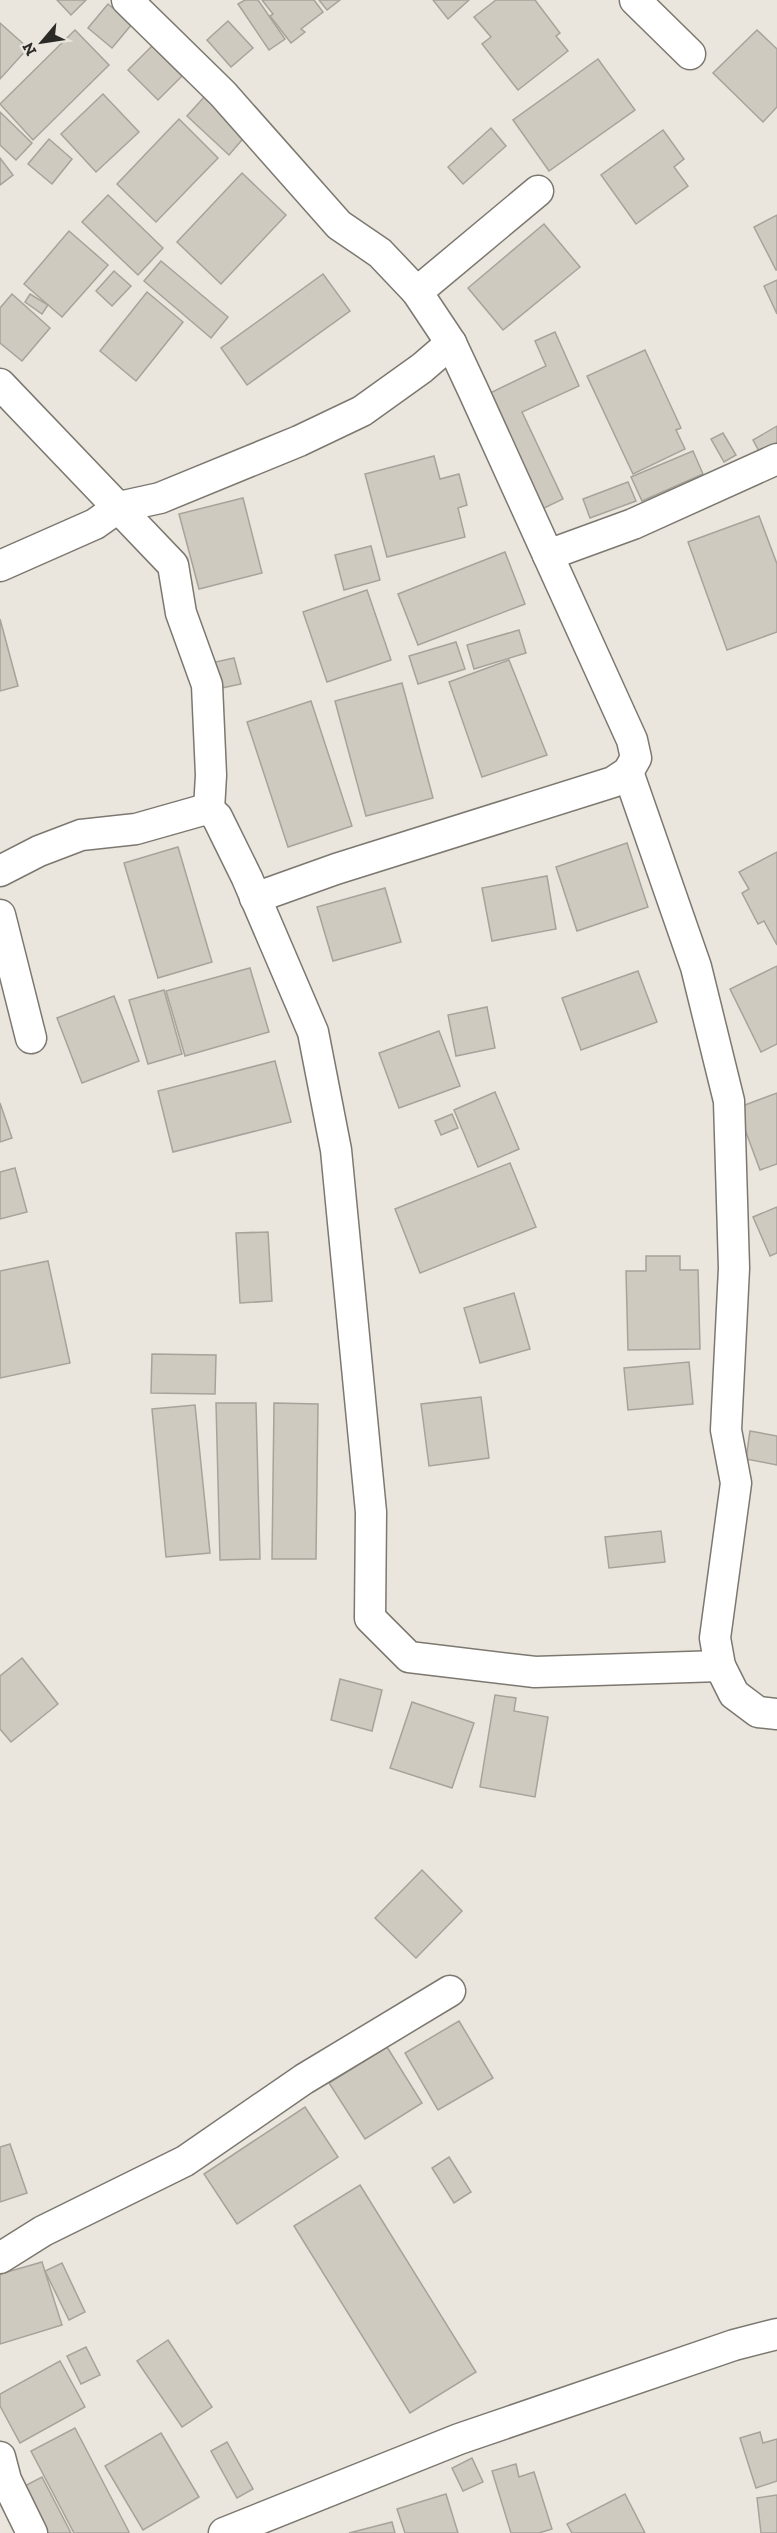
<svg xmlns="http://www.w3.org/2000/svg" width="777" height="2533" font-family="'Zilla Slab',serif">
<style>
.building{fill:#cecac0;stroke:#a7a39a;stroke-width:1.5}
.lines{fill:none;stroke-linecap:round;stroke-linejoin:round}
.street-casing{stroke:#7c7870;stroke-width:33}
.street{stroke:#fff;stroke-width:30}
</style>
<rect width="100%" height="100%" fill="#eae6dd"/>
<g class="building">
<path d="M57 0H86L71 15Z"/>
<path d="M245 0H258L285 39 269 50 238 4Z"/>
<path d="M262 0H314L323 12 301 29 305 32 291 43 270 16 273 14Z"/>
<path d="M319 0H340L327 10Z"/>
<path d="M433 0H469L448 19Z"/>
<path d="M496 0H535L560 33 556 36 568 51 518 90 482 44 491 37 474 17Z"/>
<path d="M108 4 132 24 112 48 88 28Z"/>
<path d="M228 21 253 48 231 67 207 40Z"/>
<path d="M0 23 28 48 0 79Z"/>
<path d="M75 30 109 65 33 140 0 104Z"/>
<path d="M757 30 777 49V107L763 122 713 73Z"/>
<path d="M152 46 182 76 158 100 128 70Z"/>
<path d="M598 59 635 110 549 171 513 120Z"/>
<path d="M103 94 139 132 96 172 61 134Z"/>
<path d="M205 96 247 134 229 155 187 116Z"/>
<path d="M0 112 32 143 16 160 0 145Z"/>
<path d="M179 119 218 158 156 222 117 184Z"/>
<path d="M491 128 506 146 463 184 448 167Z"/>
<path d="M663 130 684 159 674 167 688 186 636 224 601 175Z"/>
<path d="M49 139 72 159 52 184 28 164Z"/>
<path d="M0 158 13 175 0 185Z"/>
<path d="M242 173 286 215 221 284 177 242Z"/>
<path d="M108 195 163 248 138 275 82 222Z"/>
<path d="M777 215V270H776L754 227Z"/>
<path d="M544 224 580 267 503 330 468 288Z"/>
<path d="M69 231 108 265 62 317 24 284Z"/>
<path d="M161 261 228 317 211 338 144 281Z"/>
<path d="M114 271 131 286 112 306 96 291Z"/>
<path d="M323 274 350 311 247 385 221 348Z"/>
<path d="M777 280V314L764 286Z"/>
<path d="M147 292 183 322 136 381 100 351Z"/>
<path d="M12 294 50 328 22 361 0 343V308Z"/>
<path d="M30 294 48 305 42 314 25 302Z"/>
<path d="M555 332 579 386 522 412 563 499 540 510 486 395 546 366 535 341Z"/>
<path d="M645 350 681 428 676 430 685 449 633 474 587 376Z"/>
<path d="M777 426V443L760 453 753 440Z"/>
<path d="M723 433 736 455 724 462 711 439Z"/>
<path d="M693 451 703 474 642 501 631 477Z"/>
<path d="M434 456 440 479 459 474 467 505 458 508 465 537 387 557 365 474Z"/>
<path d="M628 482 636 501 590 518 583 499Z"/>
<path d="M243 498 262 573 199 589 179 514Z"/>
<path d="M759 516 777 564V632L727 650 688 542Z"/>
<path d="M371 546 380 580 344 590 335 555Z"/>
<path d="M505 552 525 604 418 645 398 594Z"/>
<path d="M367 590 391 660 327 682 303 612Z"/>
<path d="M0 619 18 686 0 691Z"/>
<path d="M519 630 526 653 474 669 467 645Z"/>
<path d="M456 642 465 669 418 684 409 656Z"/>
<path d="M234 658 241 684 217 689 211 663Z"/>
<path d="M509 660 547 755 482 777 449 682Z"/>
<path d="M402 683 433 798 366 816 335 701Z"/>
<path d="M311 701 352 826 288 847 247 722Z"/>
<path d="M627 843 648 907 577 931 556 867Z"/>
<path d="M178 847 212 962 158 978 124 863Z"/>
<path d="M777 852V945L764 921 758 924 742 893 749 889 739 872Z"/>
<path d="M547 876 556 929 492 941 482 888Z"/>
<path d="M385 888 401 942 333 961 317 907Z"/>
<path d="M777 966V1044L761 1052 730 989Z"/>
<path d="M250 968 269 1032 185 1056 166 991Z"/>
<path d="M638 971 657 1022 581 1050 562 998Z"/>
<path d="M164 990 182 1054 148 1064 129 1000Z"/>
<path d="M114 996 139 1061 82 1083 57 1018Z"/>
<path d="M487 1007 495 1048 456 1056 448 1015Z"/>
<path d="M439 1031 460 1086 399 1108 379 1053Z"/>
<path d="M275 1061 291 1122 173 1152 158 1091Z"/>
<path d="M495 1092 519 1149 478 1167 454 1110Z"/>
<path d="M777 1093V1164L760 1170 737 1108Z"/>
<path d="M0 1103 12 1138 0 1142Z"/>
<path d="M452 1114 458 1128 441 1135 435 1121Z"/>
<path d="M510 1163 536 1227 420 1273 395 1209Z"/>
<path d="M15 1168 27 1212 0 1219V1172Z"/>
<path d="M777 1207V1253L770 1256 753 1217Z"/>
<path d="M268 1232 272 1301 240 1303 236 1233Z"/>
<path d="M646 1256H680V1270H698L700 1349 628 1350 626 1271H646Z"/>
<path d="M48 1261 70 1363 0 1378V1271Z"/>
<path d="M514 1293 530 1349 480 1363 464 1308Z"/>
<path d="M152 1354 216 1355 215 1394 151 1393Z"/>
<path d="M689 1362 693 1404 628 1410 624 1368Z"/>
<path d="M481 1397 489 1458 429 1466 421 1404Z"/>
<path d="M216 1403H256L260 1559 220 1560Z"/>
<path d="M274 1403 318 1404 316 1559H272Z"/>
<path d="M195 1405 210 1553 166 1557 152 1409Z"/>
<path d="M750 1431 777 1436V1465L746 1459Z"/>
<path d="M661 1531 665 1562 609 1568 605 1537Z"/>
<path d="M22 1658 58 1704 11 1742 0 1729V1676Z"/>
<path d="M340 1679 382 1690 372 1731 331 1720Z"/>
<path d="M495 1695 516 1698 514 1711 548 1717 535 1797 480 1787Z"/>
<path d="M412 1702 474 1723 452 1788 390 1768Z"/>
<path d="M422 1870 462 1911 416 1958 375 1918Z"/>
<path d="M459 2021 493 2078 438 2110 405 2053Z"/>
<path d="M387 2047 422 2103 365 2139 329 2083Z"/>
<path d="M305 2107 338 2157 237 2224 204 2174Z"/>
<path d="M10 2144 27 2193 0 2202V2147Z"/>
<path d="M449 2157 471 2192 454 2203 432 2168Z"/>
<path d="M360 2185 476 2372 410 2413 294 2226Z"/>
<path d="M42 2262 62 2325 0 2344V2274Z"/>
<path d="M62 2263 85 2312 69 2320 45 2271Z"/>
<path d="M168 2340 212 2407 182 2427 137 2361Z"/>
<path d="M86 2347 100 2375 81 2384 67 2356Z"/>
<path d="M60 2361 85 2407 20 2443 0 2406V2394Z"/>
<path d="M75 2428 129 2532 128 2533H74L31 2451Z"/>
<path d="M760 2432 763 2443 777 2439V2481L756 2488 740 2438Z"/>
<path d="M161 2433 199 2497 143 2530 105 2466Z"/>
<path d="M227 2442 253 2489 237 2498 211 2451Z"/>
<path d="M472 2458 483 2482 463 2491 452 2468Z"/>
<path d="M516 2464 519 2477 534 2472 552 2529 539 2533H511L492 2471Z"/>
<path d="M42 2477 71 2533H40L17 2490Z"/>
<path d="M446 2494 458 2533H405L397 2509Z"/>
<path d="M625 2494 645 2533H572L567 2524Z"/>
<path d="M777 2495V2533H761L757 2498Z"/>
<path d="M392 2522 395 2533H349Z"/>
</g>
<g class="lines">
<defs>
<g id="street">
<path d="M127 0 223 94 339 225 380 253 417 292 451 343 473 390 632 740 636 758 628 772 613 782 336 869 255 898"/>
<path d="M635 0 690 54"/>
<path d="M417 292 538 191"/>
<path d="M0 384 173 565 181 613 207 685 211 775 209 810"/>
<path d="M548 555 633 524 777 459"/>
<path d="M0 566 95 524 119 507 160 498 299 441 362 411 422 368 451 343"/>
<path d="M628 772 696 967 729 1101 734 1268 726 1430 736 1483 715 1638 720 1666 734 1694 758 1712 777 1714"/>
<path d="M0 871 39 851 81 835 136 829 203 810H209L217 817 247 878 313 1032 336 1150 371 1512 370 1618 409 1657 535 1672 720 1666"/>
<path d="M0 915 31 1038"/>
<path d="M0 2258 43 2231 185 2161 304 2079 450 1991"/>
<path d="M0 2457 6 2480 32 2533"/>
<path d="M224 2533 459 2439 734 2345 777 2334"/>
</g>
</defs>
<use href="#street" class="street-casing"/>
<use href="#street" class="street"/>
</g>
<g transform="translate(42 42) rotate(241)" stroke="#eae6dd" stroke-width="4.5" paint-order="stroke">
<path d="M0-4.5L10 22L0 15L-10 22Z" fill="#2c2a27"/>
<text y="-9" font-size="16" font-weight="bold" text-anchor="middle" fill="#2c2a27">N</text>
</g>
</svg>
